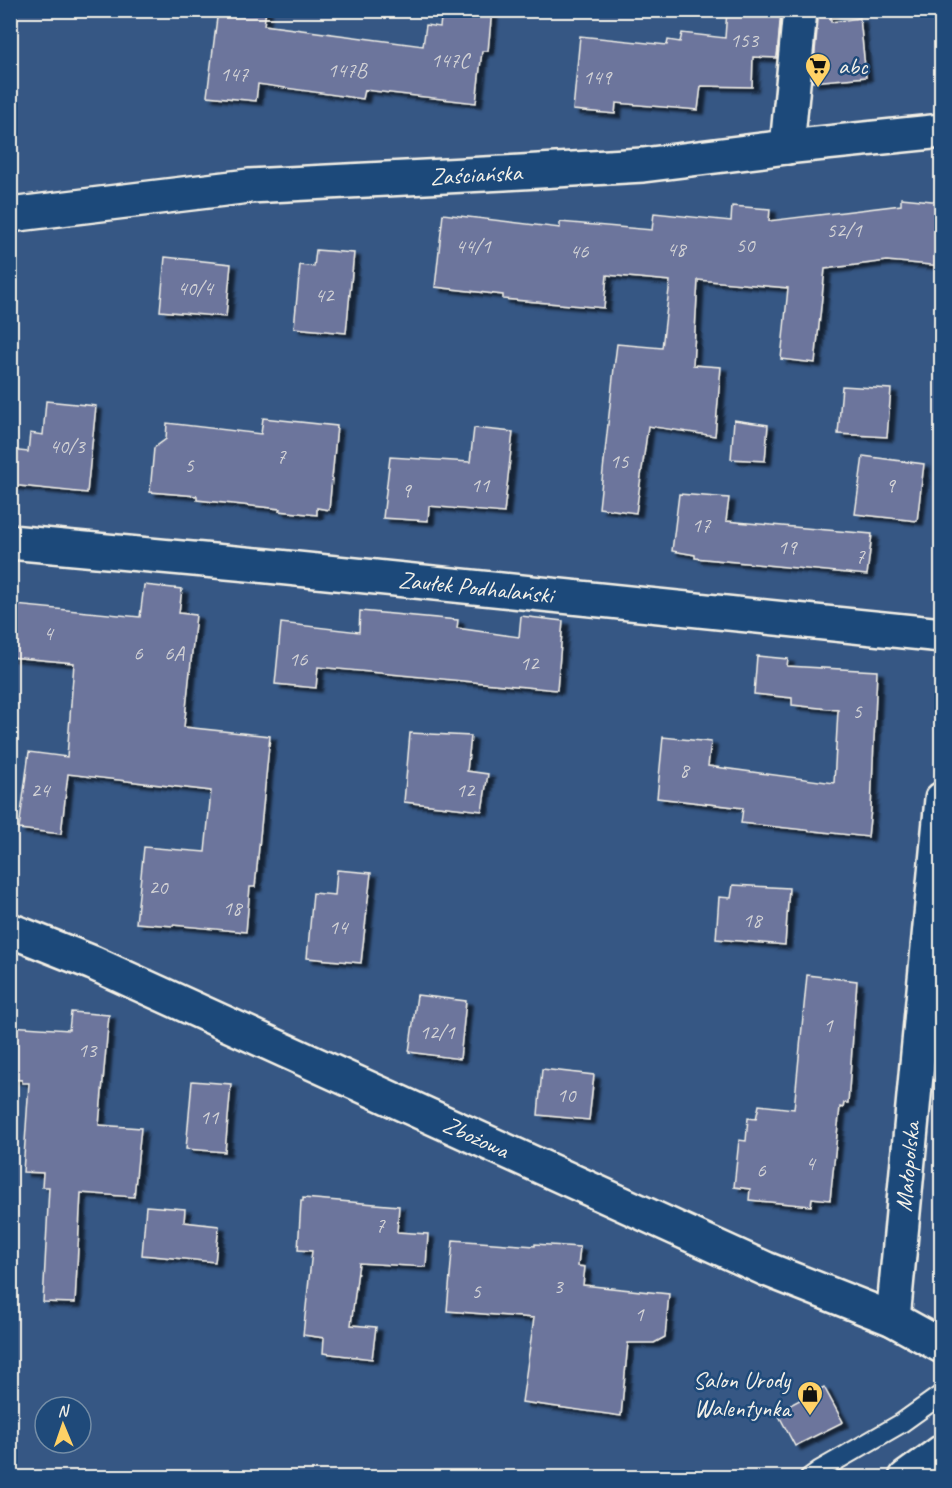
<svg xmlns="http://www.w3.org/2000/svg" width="952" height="1488" font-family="Caveat,sans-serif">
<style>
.building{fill:#6c759c;stroke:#f4f1e8;stroke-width:1.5;filter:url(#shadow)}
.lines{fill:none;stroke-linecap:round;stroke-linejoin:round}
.service-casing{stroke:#f4f1e8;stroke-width:22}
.minor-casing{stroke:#f4f1e8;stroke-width:38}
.trunk-casing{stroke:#f4f1e8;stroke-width:38}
.service{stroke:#1f4a7a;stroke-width:18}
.minor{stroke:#1f4a7a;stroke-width:33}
.trunk{stroke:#1f4a7a;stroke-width:33}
.labels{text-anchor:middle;stroke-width:5;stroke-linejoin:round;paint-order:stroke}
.number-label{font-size:21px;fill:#d2d2d5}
.poi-label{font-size:24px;fill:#f4f1e8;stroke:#1f4a7a;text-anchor:start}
.street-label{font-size:24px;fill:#f4f1e8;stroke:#1f4a7a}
</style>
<defs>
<filter id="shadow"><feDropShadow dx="6" dy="4" stdDeviation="1.5" flood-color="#0009"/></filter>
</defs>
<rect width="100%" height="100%" fill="#365784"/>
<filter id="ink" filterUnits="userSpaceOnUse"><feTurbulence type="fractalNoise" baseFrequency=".0167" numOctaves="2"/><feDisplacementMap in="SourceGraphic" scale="12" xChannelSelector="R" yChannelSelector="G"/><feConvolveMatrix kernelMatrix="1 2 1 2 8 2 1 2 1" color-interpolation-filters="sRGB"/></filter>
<g filter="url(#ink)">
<g class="building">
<path d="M218 10H266L264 25 423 46 426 25 440 27 442 10H492L488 51H482L476 103 365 90 363 99 258 84 256 101 207 96Z"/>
<path d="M727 10H781L777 58 753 57 752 87 701 86 698 110 616 103 615 114 573 110 580 36 667 45 668 40 680 42 682 33 725 38Z"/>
<path d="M819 10H831V22L860 18 866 77 812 82Z"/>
<path d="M901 198 942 202V266L887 261 825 269 815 363 781 359 788 288 698 280 693 365 721 367 715 436 648 426 636 513 599 508 614 368 617 344 662 348 670 281 607 275 604 308 503 299V295L435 287 443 214 560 228V222L652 230 654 213 731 221 732 206 770 209 769 221 901 205Z"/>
<path d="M316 250 354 253 346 333 294 328 300 265 314 267Z"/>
<path d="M165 257 231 264 226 317 160 311Z"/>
<path d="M842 386 891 389 887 437 838 434Z"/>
<path d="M46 401 96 406 87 493 10 485V450L28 452 30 433 43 435Z"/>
<path d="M263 418 337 426 329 510 317 508V515L279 511 280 509 197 500V496L150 492 154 448 166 439 167 423 261 434Z"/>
<path d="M734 420 768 425 765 461 731 459Z"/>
<path d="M474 428 513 432 504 513 429 506 428 521 383 518 390 457 470 462Z"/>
<path d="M863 456 924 464 917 521 855 514Z"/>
<path d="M679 494 729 498 726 521 872 534 867 575 695 558V555L672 551Z"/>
<path d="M144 585 182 589 179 613 196 615 184 727 270 736 255 887H250L246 932 173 925V926L136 923 144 847 205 852 211 791 68 774 61 834 19 829 29 752 67 757 74 663 10 657 15 605 140 617Z"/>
<path d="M360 611 458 620 457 628 519 637 521 616 563 621 557 690 318 667 316 688 275 684 281 623 359 632Z"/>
<path d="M757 656 788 659 787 666 877 671 871 809 868 837 741 823 743 808 657 798 663 737 711 742 708 766 834 783 838 710 792 705V698L754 694Z"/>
<path d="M410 733 471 736 467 771 488 774 482 811 404 802Z"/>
<path d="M337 870 371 873 361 963 307 958 313 893 335 895Z"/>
<path d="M733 885 789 888 785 945 716 939 719 897 731 898Z"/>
<path d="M807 975 857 981 848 1103H844L843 1108 840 1107 830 1200 812 1198 811 1206 749 1200 750 1189 734 1187 739 1140 746 1141 748 1118 756 1119 759 1105 794 1109Z"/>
<path d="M417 995 466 1001 460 1059 409 1052Z"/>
<path d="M71 1012 109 1015 99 1125 141 1128 134 1197 81 1193 75 1303 43 1302 49 1187H42L43 1173 23 1172 29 1083H22V1080L10 1079V1026L69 1030Z"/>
<path d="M542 1069 594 1075 589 1120 538 1115Z"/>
<path d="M192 1081 231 1084 225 1152 186 1149Z"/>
<path d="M303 1198 399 1206 397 1232 428 1234 426 1267 359 1263 351 1325 376 1327 372 1359 323 1353 324 1338 303 1335 312 1251 298 1250 301 1201H303Z"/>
<path d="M146 1206 185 1209 184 1222 219 1226 215 1262 142 1255Z"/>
<path d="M453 1240 535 1246V1244L580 1247 578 1266 585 1267 583 1285 669 1294 665 1337 654 1343H628L621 1416 522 1402 534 1318 447 1311Z"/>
<path d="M824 1387 843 1422 795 1446 777 1412Z"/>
</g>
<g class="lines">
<defs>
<path id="service" d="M809 1478 820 1470 900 1424 942 1394"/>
<g id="minor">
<path d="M787 147 800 10"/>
<path id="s1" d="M10 215 249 186 504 173 643 165 787 147 942 131"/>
<path id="s2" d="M10 542 268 566 942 635"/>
<path id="s3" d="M10 930 93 963 766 1269 893 1319 942 1346"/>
<path id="s4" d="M893 1319 942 799"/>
</g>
<path id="trunk" d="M906 1478 942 1452"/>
</defs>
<use href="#service" class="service-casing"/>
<use href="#minor" class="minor-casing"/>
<use href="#trunk" class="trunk-casing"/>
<use href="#service" class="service"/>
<use href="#minor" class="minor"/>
<use href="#trunk" class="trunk"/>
</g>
</g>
<defs>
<symbol id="supermarket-pin" viewBox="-11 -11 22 30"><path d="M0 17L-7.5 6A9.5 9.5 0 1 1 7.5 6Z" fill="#ffd166" stroke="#1f4a7a"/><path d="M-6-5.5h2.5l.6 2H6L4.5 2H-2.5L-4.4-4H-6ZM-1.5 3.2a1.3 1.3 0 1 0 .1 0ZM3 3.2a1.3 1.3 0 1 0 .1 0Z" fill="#111"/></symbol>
<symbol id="shop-pin" viewBox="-11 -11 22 30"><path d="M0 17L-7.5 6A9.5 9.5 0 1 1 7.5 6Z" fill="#ffd166" stroke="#1f4a7a"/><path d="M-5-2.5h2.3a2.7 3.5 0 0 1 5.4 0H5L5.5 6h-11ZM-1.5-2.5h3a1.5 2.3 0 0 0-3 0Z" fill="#111"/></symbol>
</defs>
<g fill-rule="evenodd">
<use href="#supermarket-pin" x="803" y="51" width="30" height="40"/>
<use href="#shop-pin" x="795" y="1379" width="30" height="40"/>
</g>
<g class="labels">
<g class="number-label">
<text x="744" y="47">153</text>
<text x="450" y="67">147C</text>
<text x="347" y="77">147B</text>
<text x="234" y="81">147</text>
<text x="597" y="84">149</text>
<text x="844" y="237">52/1</text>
<text x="745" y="252">50</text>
<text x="473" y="253">44/1</text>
<text x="676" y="256">48</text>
<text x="579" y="258">46</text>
<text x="195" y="295">40/4</text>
<text x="324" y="302">42</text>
<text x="67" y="453">40/3</text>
<text x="281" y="463">7</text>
<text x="619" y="468">15</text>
<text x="189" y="472">5</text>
<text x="480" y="492">11</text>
<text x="890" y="492">9</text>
<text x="406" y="497">9</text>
<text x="701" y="532">17</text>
<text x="787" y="554">19</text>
<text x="860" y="563">7</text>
<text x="48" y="640">4</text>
<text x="138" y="660">6</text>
<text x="174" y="660">6A</text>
<text x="298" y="666">16</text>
<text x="529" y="670">12</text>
<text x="857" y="718">5</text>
<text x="684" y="777">8</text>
<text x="40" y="797">24</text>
<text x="465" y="797">12</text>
<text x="158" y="894">20</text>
<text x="232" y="915">18</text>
<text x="752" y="927">18</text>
<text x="338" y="934">14</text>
<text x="828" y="1032">1</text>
<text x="437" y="1039">12/1</text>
<text x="87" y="1057">13</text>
<text x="566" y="1102">10</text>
<text x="209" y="1124">11</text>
<text x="810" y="1170">4</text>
<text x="761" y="1177">6</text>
<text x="380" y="1232">7</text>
<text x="558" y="1293">3</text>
<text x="476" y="1298">5</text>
<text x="639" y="1321">1</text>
</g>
<g class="poi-label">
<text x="838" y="74">abc</text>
<text x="790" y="1388" text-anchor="end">Salon Urody<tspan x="790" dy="28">Walentynka</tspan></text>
</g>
<g class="street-label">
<text dy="8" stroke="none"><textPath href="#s1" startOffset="468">Zaściańska</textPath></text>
<text dy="8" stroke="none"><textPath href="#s2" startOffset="468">Zaułek Podhalański</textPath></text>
<text dy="8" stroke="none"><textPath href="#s3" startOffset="510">Zbożowa</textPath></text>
<text dy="8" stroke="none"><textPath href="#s4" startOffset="153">Małopolska</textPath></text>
</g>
</g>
<rect width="952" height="1488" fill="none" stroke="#1f4a7a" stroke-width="36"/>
<rect x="18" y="18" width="916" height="1452" fill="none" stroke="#f4f1e8" stroke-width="2" filter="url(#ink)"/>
<g transform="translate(63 1425) rotate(358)"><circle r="28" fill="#1f4a7a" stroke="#748da6" stroke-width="1.5"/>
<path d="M0-4.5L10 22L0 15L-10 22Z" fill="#ffd166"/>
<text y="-9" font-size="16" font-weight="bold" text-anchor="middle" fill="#f4f1e8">N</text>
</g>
</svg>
